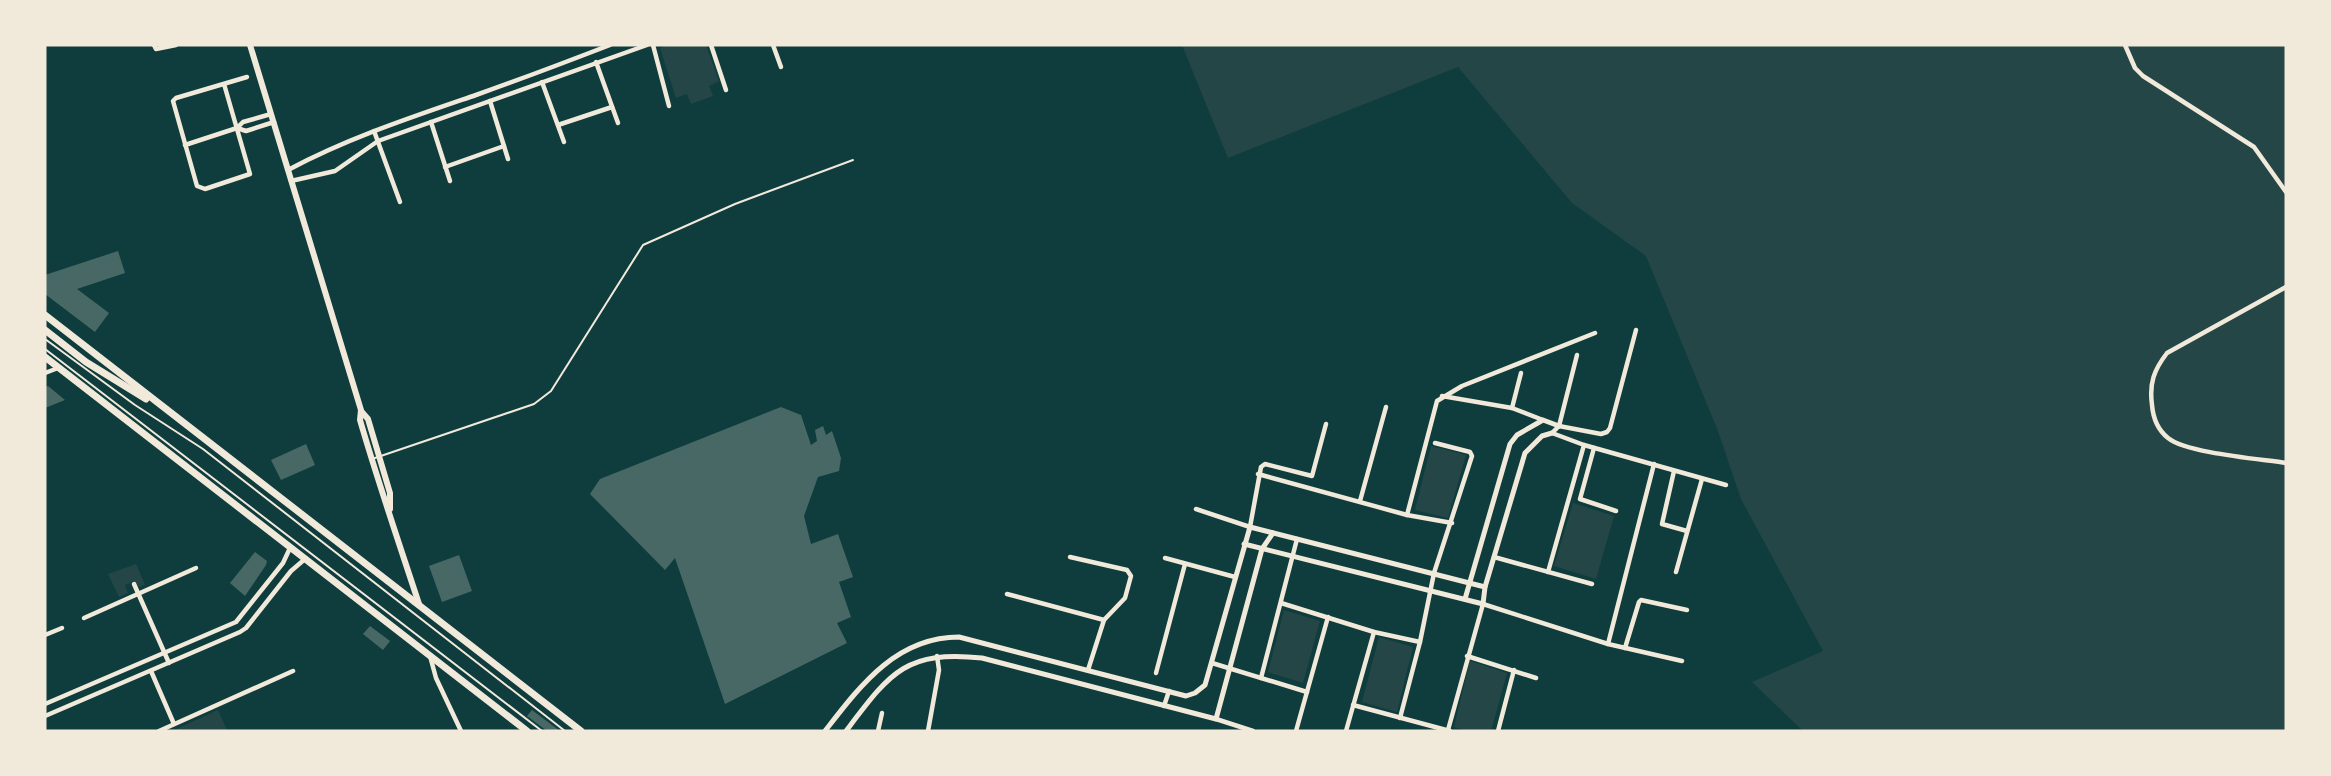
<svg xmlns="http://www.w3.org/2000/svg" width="2331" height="776" font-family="Overpass,sans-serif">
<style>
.green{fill:#244646}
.building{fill:#486865}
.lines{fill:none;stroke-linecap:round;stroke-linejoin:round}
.service{stroke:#f1e9da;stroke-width:2}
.minor{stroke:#f1e9da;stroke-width:4.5}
.tertiary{stroke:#f1e9da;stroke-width:5}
.secondary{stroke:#f1e9da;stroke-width:6}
.primary{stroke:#f1e9da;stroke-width:7}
</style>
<rect width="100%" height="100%" fill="#0f3d3e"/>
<g class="green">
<path d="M668 45H706L719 81 709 86 713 96 691 104 687 94 676 98 660 48Z"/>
<path d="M1182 45H2286V731H1803L1752 682 1823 651 1741 499 1718 431 1646 256 1572 203 1458 67 1228 158Z"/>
<path d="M1431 446 1466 455 1448 518 1415 510Z"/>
<path d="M1573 503 1614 516 1596 579 1554 566Z"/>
<path d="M136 564 145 585 139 587 134 581 125 585 128 593 119 597 108 574Z"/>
<path d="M1284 610 1320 621 1303 683 1268 672Z"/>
<path d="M1379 637 1413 647 1397 712 1362 702Z"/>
<path d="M1470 661 1507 673 1491 731H1466L1454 727Z"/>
<path d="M218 710 227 730 225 731H172Z"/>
</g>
<g class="building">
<path d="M118 251 125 273 77 289 109 313 95 332 45 294V275Z"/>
<path d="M48 386 65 400 45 408V387Z"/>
<path d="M781 407 801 415 811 445 817 441 815 430 823 426 826 435 832 431 841 458 839 471 818 477 804 516 811 544 838 534 853 577 839 582 851 617 837 623 847 643 725 704 675 558 665 570 590 494 600 479Z"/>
<path d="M306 444 315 465 281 480 271 460Z"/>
<path d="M255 552 267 561 266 565 245 596 230 583Z"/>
<path d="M459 555 472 591 442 602 429 566Z"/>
<path d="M370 626 390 641 383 650 363 634Z"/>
<path d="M532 710 560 731H547L527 716Z"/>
</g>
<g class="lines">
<g class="service">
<path d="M45 339 135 405 203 449 565 731"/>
<path d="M45 349 542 731"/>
<path d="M372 459 534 404 551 391 643 245 735 204 853 160"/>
</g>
<g class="minor">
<path d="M154 45 156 49 176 45"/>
<path d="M653 45 669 106"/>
<path d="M711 45 726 90"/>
<path d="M773 45 781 67"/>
<path d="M2125 45 2135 68 2143 76 2254 147 2286 192"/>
<path d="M596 62 618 123"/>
<path d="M542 82 564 142"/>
<path d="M224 84 250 174 205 189 197 186 173 101 176 98 247 77"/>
<path d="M490 101 508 159"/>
<path d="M431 122 450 181"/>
<path d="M558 125 612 107"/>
<path d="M237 128 246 131 274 122"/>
<path d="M374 131 400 202"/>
<path d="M185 145 237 128 243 122 271 114"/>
<path d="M445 167 504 146"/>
<path d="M288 170C348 138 412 117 476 95 521 79 566 62 610 45"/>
<path d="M291 181 335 171 378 141 647 45"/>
<path d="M2286 287 2167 353C2154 370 2149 383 2152 405 2153 417 2158 430 2168 438 2186 453 2260 459 2286 463"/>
<path d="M45 373 58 368"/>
<path d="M1442 396 1512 408 1543 420"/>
<path d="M1512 408 1521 373"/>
<path d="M1559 426 1552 433 1584 445 1726 485"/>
<path d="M1559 426 1601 434 1607 432 1610 428 1636 330"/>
<path d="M1559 426 1577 355"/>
<path d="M1594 448 1580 499 1616 511"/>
<path d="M1674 471 1662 524 1687 531"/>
<path d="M1258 474 1407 515 1452 523"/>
<path d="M1360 501 1386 407"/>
<path d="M1196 509 1250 527 1261 467 1265 464 1312 476 1326 424"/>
<path d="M1407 515 1437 401 1462 386 1595 333"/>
<path d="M1070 557 1127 570 1131 576 1125 598 1104 620 1088 670"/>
<path d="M1494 557 1592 584"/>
<path d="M1165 558 1235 577"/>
<path d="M1548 572 1584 445"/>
<path d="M1676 572 1702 479"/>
<path d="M134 584 169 663"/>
<path d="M1007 594 1104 620"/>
<path d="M1281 603 1374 632 1420 642"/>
<path d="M84 618 196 568"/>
<path d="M45 635 62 628"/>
<path d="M1608 644 1654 464"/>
<path d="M1625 648 1639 602 1641 600 1687 610"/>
<path d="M430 656 436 678 461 731"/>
<path d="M1467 656 1536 678"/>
<path d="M1212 663 1307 692"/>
<path d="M151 671 174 724"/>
<path d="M1156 673 1185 564"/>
<path d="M1261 678 1297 539"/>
<path d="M45 704 236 622 283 563 290 548"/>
<path d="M1353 705 1450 731"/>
<path d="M1164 706 1169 691"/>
<path d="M45 716 240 632 246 628 291 571 305 559"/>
<path d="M1400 718 1420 642 1434 573 1472 456 1470 452 1435 443"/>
<path d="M1216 719 1253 731"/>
<path d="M1448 730 1483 604 1608 644 1682 661"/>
<path d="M159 731 293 671"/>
<path d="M878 731 882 713"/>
<path d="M928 731 939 670 937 656"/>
<path d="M1296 731 1328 617"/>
<path d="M1346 731 1374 632"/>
<path d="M1498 731 1514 670"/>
</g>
<g class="tertiary">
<path d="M1244 544 1483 604 1485 587 1525 453 1542 436 1552 433"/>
<path d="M1465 599 1510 444 1517 435 1543 420 1559 426"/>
<path d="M825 731C860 686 896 637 959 637L1186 696 1195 693 1205 685 1250 527 1485 587"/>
<path d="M846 731C890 673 905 650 982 658L1216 719 1262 549 1273 533"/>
</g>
<g class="secondary">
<path d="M250 45 361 410 360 420C378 482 399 543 419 604"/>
<path d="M361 411 368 419 390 493V509"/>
</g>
<g class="primary">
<path d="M45 315 581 731"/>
<path d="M45 330 86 362 146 399"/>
<path d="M45 357 527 731"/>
</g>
</g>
<rect width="2331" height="776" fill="none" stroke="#f1e9da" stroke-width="93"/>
</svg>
